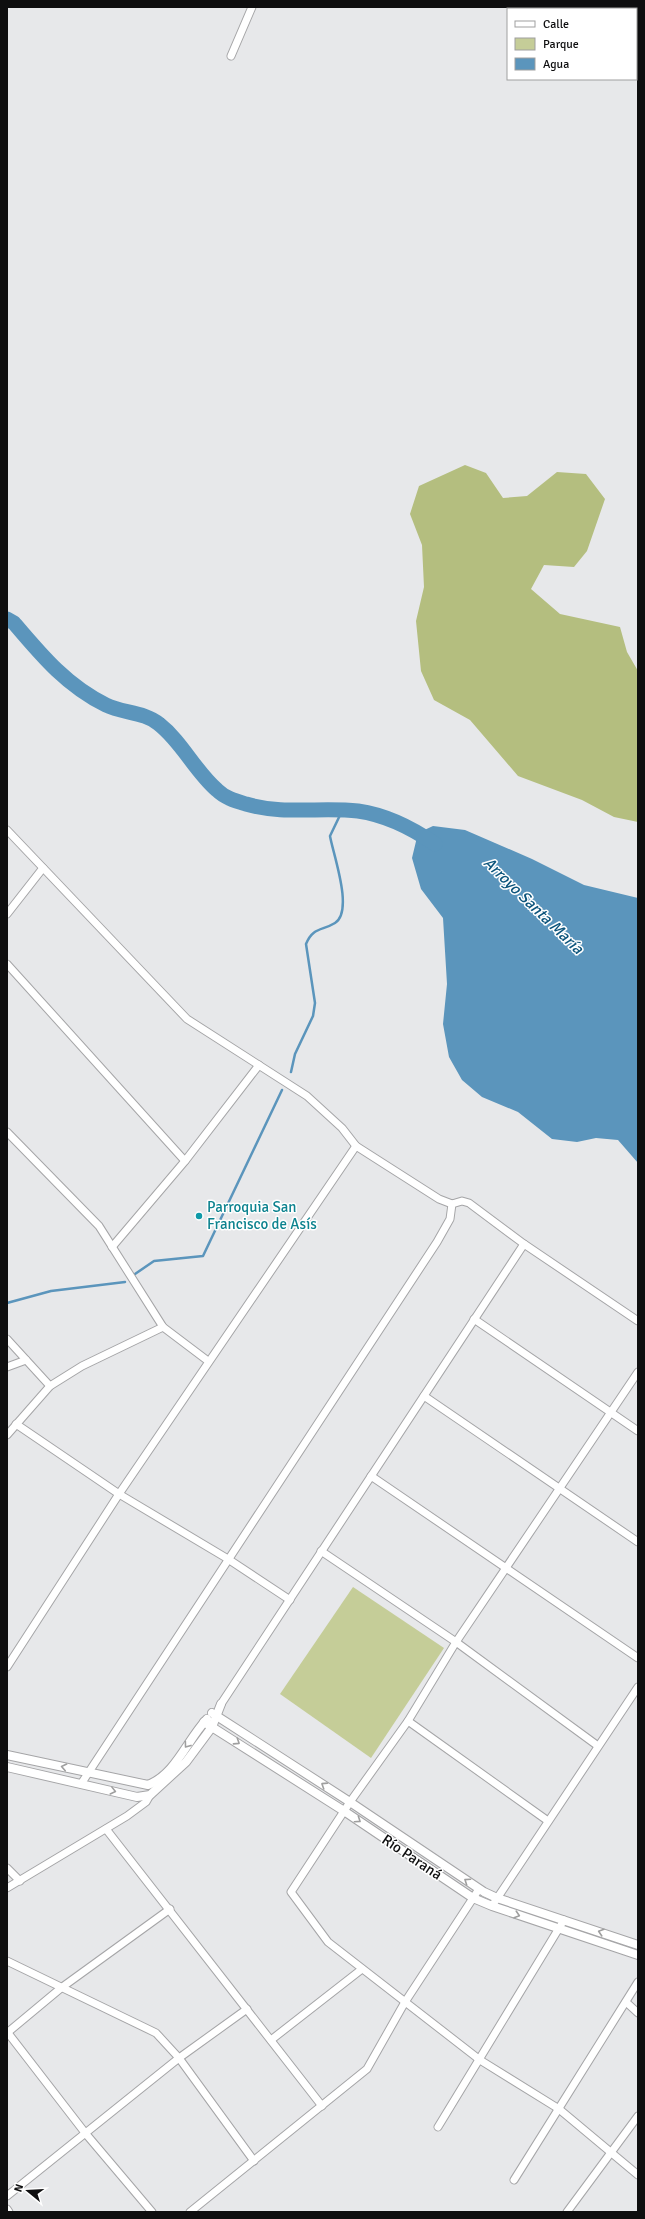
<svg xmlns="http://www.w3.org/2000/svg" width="645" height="2219" font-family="Signika,sans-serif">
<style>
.green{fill:#c5cd98}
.forest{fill:#b4be7f}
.water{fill:#5b95bc}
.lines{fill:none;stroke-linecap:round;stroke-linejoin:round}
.stream{stroke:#5b95bc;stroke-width:2.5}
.river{stroke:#5b95bc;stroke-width:15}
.minor-casing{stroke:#a5a5a7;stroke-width:9}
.tertiary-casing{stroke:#a5a5a7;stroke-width:10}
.minor{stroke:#fff;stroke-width:7}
.tertiary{stroke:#fff;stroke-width:8}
.oneway{stroke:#9f9f9f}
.culture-dot{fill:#0f9aa8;stroke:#fff;stroke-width:1.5}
.labels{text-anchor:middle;stroke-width:3;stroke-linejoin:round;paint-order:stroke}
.culture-label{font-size:15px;fill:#0d838f;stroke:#fff;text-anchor:start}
.street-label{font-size:15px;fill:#0e0e0f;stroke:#fff}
.water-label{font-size:16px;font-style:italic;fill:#0d557c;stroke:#fff}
</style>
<rect width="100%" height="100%" fill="#e7e8ea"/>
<path class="green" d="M353 1587 444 1648 371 1758 280 1694Z"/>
<path class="forest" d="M465 465 486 473 503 498 527 496 557 472 586 474 605 499 587 551 574 567 544 565 531 589 560 614 620 627 627 652 638 671V822L614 817 582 800 518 776 470 720 434 700 421 671 416 621 424 587 422 545 410 514 419 486Z"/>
<path class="water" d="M433 826 465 830 532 859 584 885 638 898V1163L618 1140 596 1138 577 1142 552 1139 518 1112 482 1097 462 1080 449 1057 443 1024 447 984 443 918 421 889 412 858 418 833Z"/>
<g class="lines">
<g class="stream">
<path d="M291 1072 295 1054 313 1016 315 1003 306 944C313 927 322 931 335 923 354 911 333 854 330 836L342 811"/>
<path d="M135 1274 154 1261 203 1256 282 1090"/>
<path d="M7 1303 51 1291 125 1282"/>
</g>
<path class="river" d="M7 619 14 623C42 656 67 686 106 705 122 713 145 712 159 724 182 742 195 771 217 790 225 798 236 801 246 804 283 815 321 807 358 811 386 815 412 828 435 844"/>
<defs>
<g id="minor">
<path d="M548 7 555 9"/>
<path d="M636 33H638"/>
<path d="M231 56 252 7"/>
<path d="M7 830 187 1019 307 1096 342 1128 356 1146 439 1199 452 1204 462 1201 469 1203 524 1244 638 1321"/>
<path d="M7 914 43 868"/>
<path d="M7 964 185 1161"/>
<path d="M7 1132 99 1226 163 1327 208 1361"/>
<path d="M112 1247 185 1161 259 1065"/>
<path d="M474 1319 638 1431"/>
<path d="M7 1339 50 1386"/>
<path d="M7 1367 26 1360"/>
<path d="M638 1372 456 1642 408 1721 350 1802 291 1892 328 1942 480 2060 559 2109 638 2175"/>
<path d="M424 1396 638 1542"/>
<path d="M16 1424 119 1494 228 1559 290 1600"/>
<path d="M7 1435 50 1386 82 1366 163 1327"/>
<path d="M371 1476 638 1658"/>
<path d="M321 1551 456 1642 598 1746"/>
<path d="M7 1667 119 1494 356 1146"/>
<path d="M221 1704 524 1244"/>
<path d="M408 1721 548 1821"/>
<path d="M81 1784 437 1242 450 1219 452 1204"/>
<path d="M106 1829 322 2106"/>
<path d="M7 1868 20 1881"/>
<path d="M7 1888 127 1816 146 1802 150 1795"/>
<path d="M494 1903 638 1687"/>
<path d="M7 1961 156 2033 179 2058 254 2161"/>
<path d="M626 2002 638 2013"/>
<path d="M7 2033 61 1988 170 1909"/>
<path d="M8 2033 86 2134 152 2212"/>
<path d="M271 2040 362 1969"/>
<path d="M438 2127 564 1920"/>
<path d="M514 2180 638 1982"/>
<path d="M7 2196 179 2058 247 2009"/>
<path d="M7 2209 9 2212"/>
<path d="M190 2212 367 2069 405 2002 479 1889"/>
<path d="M567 2212 638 2116"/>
</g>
<g id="tertiary">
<path d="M212 1713 350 1802 484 1892 497 1898 638 1945"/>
<path d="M204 1722 344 1811 473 1898 492 1906 638 1955"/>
<path d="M7 1755 148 1785C176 1774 187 1740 207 1719"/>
<path d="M7 1767 137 1797 150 1795 186 1762 212 1727 221 1704"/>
</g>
</defs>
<use href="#minor" class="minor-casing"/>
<use href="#tertiary" class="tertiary-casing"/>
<use href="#minor" class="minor"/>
<use href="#tertiary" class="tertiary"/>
</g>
<defs><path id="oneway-chevron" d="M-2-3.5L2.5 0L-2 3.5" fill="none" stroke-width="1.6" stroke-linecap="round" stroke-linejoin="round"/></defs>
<g class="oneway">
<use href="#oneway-chevron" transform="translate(237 1742) rotate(33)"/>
<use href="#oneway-chevron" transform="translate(187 1745) rotate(126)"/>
<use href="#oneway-chevron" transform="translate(64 1767) rotate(-168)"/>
<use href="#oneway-chevron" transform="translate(324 1785) rotate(-147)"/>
<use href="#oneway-chevron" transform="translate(113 1791) rotate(14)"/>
<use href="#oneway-chevron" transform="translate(358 1820) rotate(34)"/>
<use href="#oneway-chevron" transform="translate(467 1881) rotate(-146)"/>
<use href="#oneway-chevron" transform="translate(517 1915) rotate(18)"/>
<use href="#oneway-chevron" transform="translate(601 1932) rotate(-162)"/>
</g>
<circle class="culture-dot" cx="199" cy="1216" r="4"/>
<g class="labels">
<g class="culture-label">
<text x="207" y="1212">Parroquia San<tspan x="207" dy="17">Francisco de Asís</tspan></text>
</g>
<g class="street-label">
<text transform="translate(412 1857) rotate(34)" y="5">Río Paraná</text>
</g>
<g class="water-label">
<text transform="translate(534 905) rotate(44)" y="6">Arroyo Santa María</text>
</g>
</g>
<rect width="645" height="2219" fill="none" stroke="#0e0e0f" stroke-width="16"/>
<rect x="507" y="8" width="130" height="72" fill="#ffffff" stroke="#9f9f9f"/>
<rect x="515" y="21" width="20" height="6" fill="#ffffff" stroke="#9f9f9f"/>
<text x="543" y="28" font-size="12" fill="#0e0e0f">Calle</text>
<rect x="515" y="38" width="20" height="12" fill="#c5cd98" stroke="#9f9f9f"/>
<text x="543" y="48" font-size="12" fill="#0e0e0f">Parque</text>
<rect x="515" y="58" width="20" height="12" fill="#5b95bc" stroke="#9f9f9f"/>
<text x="543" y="68" font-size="12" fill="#0e0e0f">Agua</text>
<g transform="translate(28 2191) rotate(288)" stroke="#ffffff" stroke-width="3" paint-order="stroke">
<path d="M0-3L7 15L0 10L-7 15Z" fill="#0e0e0f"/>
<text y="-6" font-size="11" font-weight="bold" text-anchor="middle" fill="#0e0e0f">N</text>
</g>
</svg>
